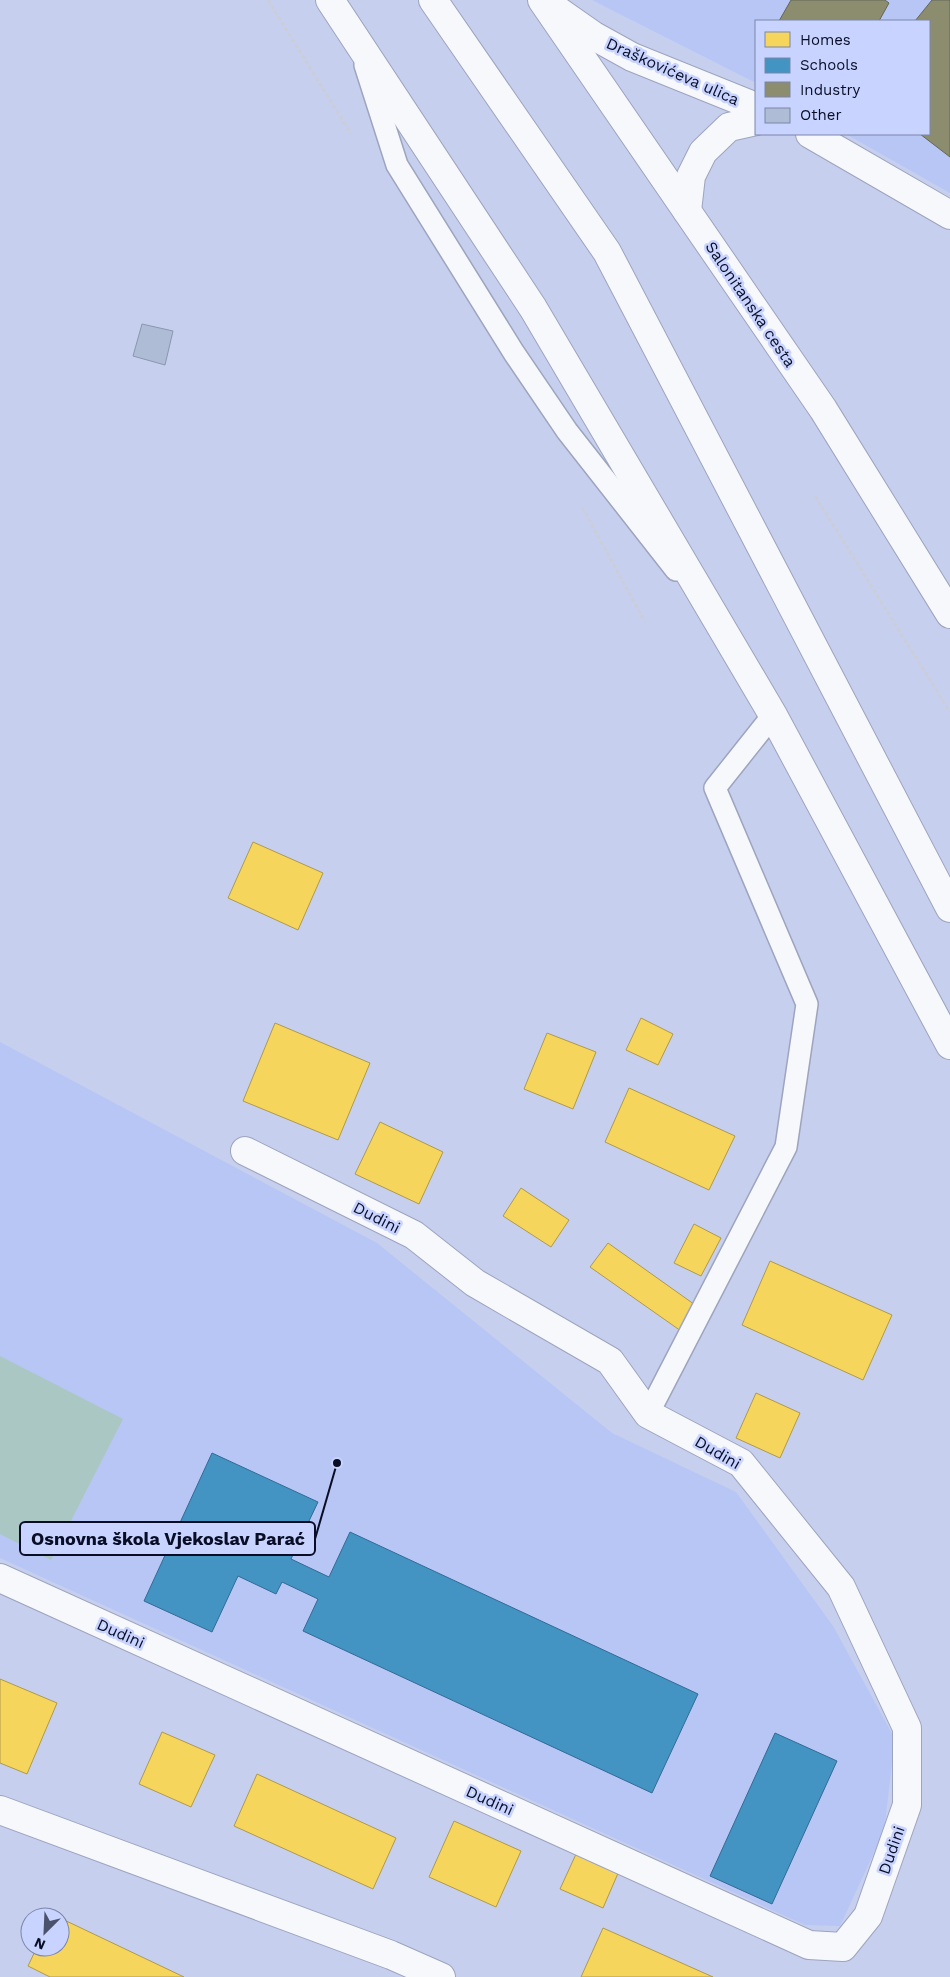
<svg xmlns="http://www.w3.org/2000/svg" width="950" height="1977" font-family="'Work Sans',sans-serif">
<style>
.built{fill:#b8c6f5}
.green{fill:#abc7c3}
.homes{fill:#f6d55c;stroke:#af994c}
.schools{fill:#4393c3;stroke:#326b94}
.industry{fill:#8c8c6e;stroke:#656658}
.building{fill:#aebcd5;stroke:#8a97b0}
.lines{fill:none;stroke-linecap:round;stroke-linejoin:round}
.service-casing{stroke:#9da4be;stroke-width:24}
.minor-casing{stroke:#9da4be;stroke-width:30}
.secondary-casing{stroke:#9da4be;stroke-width:30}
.trunk-casing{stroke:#9da4be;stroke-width:30}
.path{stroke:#cbced8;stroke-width:3;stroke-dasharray:4 2.5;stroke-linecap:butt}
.service{stroke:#f6f8fc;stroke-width:21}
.minor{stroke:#f6f8fc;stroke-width:28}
.secondary{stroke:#f6f8fc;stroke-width:28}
.trunk{stroke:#f6f8fc;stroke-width:28}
.labels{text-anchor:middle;stroke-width:5;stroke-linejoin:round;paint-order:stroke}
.street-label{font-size:16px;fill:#090e26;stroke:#c8d4ff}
.leader{fill:none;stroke:#090e26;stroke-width:2}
.callout-dot{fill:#090e26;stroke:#c8d4ff;stroke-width:2}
.callout{fill:#c8d4ff;stroke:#090e26;stroke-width:2}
.callout-label{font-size:18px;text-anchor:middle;font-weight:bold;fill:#090e26}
</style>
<rect width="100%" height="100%" fill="#c6cfee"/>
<g class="built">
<path d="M592 0H950V193L846 134H929V21H756V83Z"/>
<path d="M0 1042 377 1243 612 1433 736 1492 833 1626 895 1739 884 1831 840 1926 805 1925 0 1558Z"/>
</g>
<path class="green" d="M0 1356 123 1419 51 1560 0 1534Z"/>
<g class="homes">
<path d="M253 842 323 873 298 930 228 898Z"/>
<path d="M641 1018 673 1034 658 1065 626 1050Z"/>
<path d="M275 1023 370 1063 338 1140 243 1101Z"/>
<path d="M547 1033 596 1052 573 1109 524 1089Z"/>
<path d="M629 1088 735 1136 709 1190 605 1142Z"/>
<path d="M380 1122 443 1152 419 1204 355 1174Z"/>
<path d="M521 1188 569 1220 551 1247 503 1216Z"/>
<path d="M694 1224 721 1238 701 1276 674 1263Z"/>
<path d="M608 1243 698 1307 681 1331 590 1267Z"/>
<path d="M770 1261 892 1315 863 1380 742 1325Z"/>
<path d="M756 1393 800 1413 780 1458 736 1438Z"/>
<path d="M0 1679 57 1703 27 1774 0 1763Z"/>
<path d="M162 1732 215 1755 191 1807 139 1784Z"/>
<path d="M257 1774 396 1838 373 1889 234 1826Z"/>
<path d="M454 1821 521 1851 496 1907 429 1877Z"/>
<path d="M577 1852 619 1871 603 1908 560 1889Z"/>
<path d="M60 1918 184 1977H50L28 1966 37 1947H60Z"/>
<path d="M603 1928 713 1977H581Z"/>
</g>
<g class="schools">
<path d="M212 1453 318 1502 291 1559 329 1577 350 1532 698 1694 652 1793 303 1631 318 1599 282 1582 276 1594 238 1576 212 1632 144 1601Z"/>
<path d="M775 1733 837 1761 772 1904 710 1876Z"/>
</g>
<g class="industry">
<path d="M791 0H885L889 3 879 21H779Z"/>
<path d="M932 0H950V157L920 134H929V21H915Z"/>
</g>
<path class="building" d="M142 324 173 331 165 365 133 356Z"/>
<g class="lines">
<defs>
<g id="service">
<path d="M365 65 397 165 514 353 567 431 676 570"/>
<path d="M648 1414 786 1147 807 1004 715 788 773 715"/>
</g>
<g id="minor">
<path d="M544 1 594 36 632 57 756 107"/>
<path d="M810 134 950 215"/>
<path d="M687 211 691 176 703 152 729 127 756 121"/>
<path d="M0 1578 809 1945 843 1947 868 1916 907 1805V1728L841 1587 741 1463 648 1414 610 1361 475 1283 414 1235 245 1151"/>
<path d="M0 1810 391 1955 441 1977"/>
</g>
<path id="secondary" d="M542 0 823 409 950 614"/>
<g id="trunk">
<path d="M330 0 533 308 773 715 950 1045"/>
<path d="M433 0 607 252 950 908"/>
</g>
</defs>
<use href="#service" class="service-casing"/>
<use href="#minor" class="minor-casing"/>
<use href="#secondary" class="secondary-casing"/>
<use href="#trunk" class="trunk-casing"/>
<g class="path">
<path d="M268 0 351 134"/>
<path d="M815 496 950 712"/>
<path d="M582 507 645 622"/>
</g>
<use href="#service" class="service"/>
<use href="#minor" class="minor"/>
<use href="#secondary" class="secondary"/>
<use href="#trunk" class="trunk"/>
</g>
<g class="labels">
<g class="street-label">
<text transform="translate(673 71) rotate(24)" y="6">Draškovićeva ulica</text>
<text transform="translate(751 304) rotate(56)" y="6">Salonitanska cesta</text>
<text transform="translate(377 1217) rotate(27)" y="6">Dudini</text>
<text transform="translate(718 1452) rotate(30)" y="6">Dudini</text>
<text transform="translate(121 1633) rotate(24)" y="6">Dudini</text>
<text transform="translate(490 1800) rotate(24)" y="6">Dudini</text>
<text transform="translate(891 1850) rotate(-71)" y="6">Dudini</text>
</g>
</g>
<path class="leader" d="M337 1463L315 1539"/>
<circle class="callout-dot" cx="337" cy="1463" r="5"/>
<rect class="callout" x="20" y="1522" width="295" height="33" rx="5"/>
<g class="callout-label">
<text x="168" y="1545">Osnovna škola Vjekoslav Parać</text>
</g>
<rect x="755" y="20" width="175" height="115" fill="#c8d4ff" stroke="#7c85a8"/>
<rect x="765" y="32" width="25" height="15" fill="#f6d55c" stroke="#7c85a8"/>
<text x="800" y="45" font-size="15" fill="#090e26">Homes</text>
<rect x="765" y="58" width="25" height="15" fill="#4393c3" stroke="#7c85a8"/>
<text x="800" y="70" font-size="15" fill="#090e26">Schools</text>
<rect x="765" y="82" width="25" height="15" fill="#8c8c6e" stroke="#7c85a8"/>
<text x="800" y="95" font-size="15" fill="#090e26">Industry</text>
<rect x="765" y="108" width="25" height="15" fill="#aebcd5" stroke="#7c85a8"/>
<text x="800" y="120" font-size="15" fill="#090e26">Other</text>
<g transform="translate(45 1932) rotate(204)"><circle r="24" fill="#c8d4ff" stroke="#7c85a8"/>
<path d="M0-4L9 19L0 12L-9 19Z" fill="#4b526c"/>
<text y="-8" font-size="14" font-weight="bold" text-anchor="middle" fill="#090e26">N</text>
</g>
</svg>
